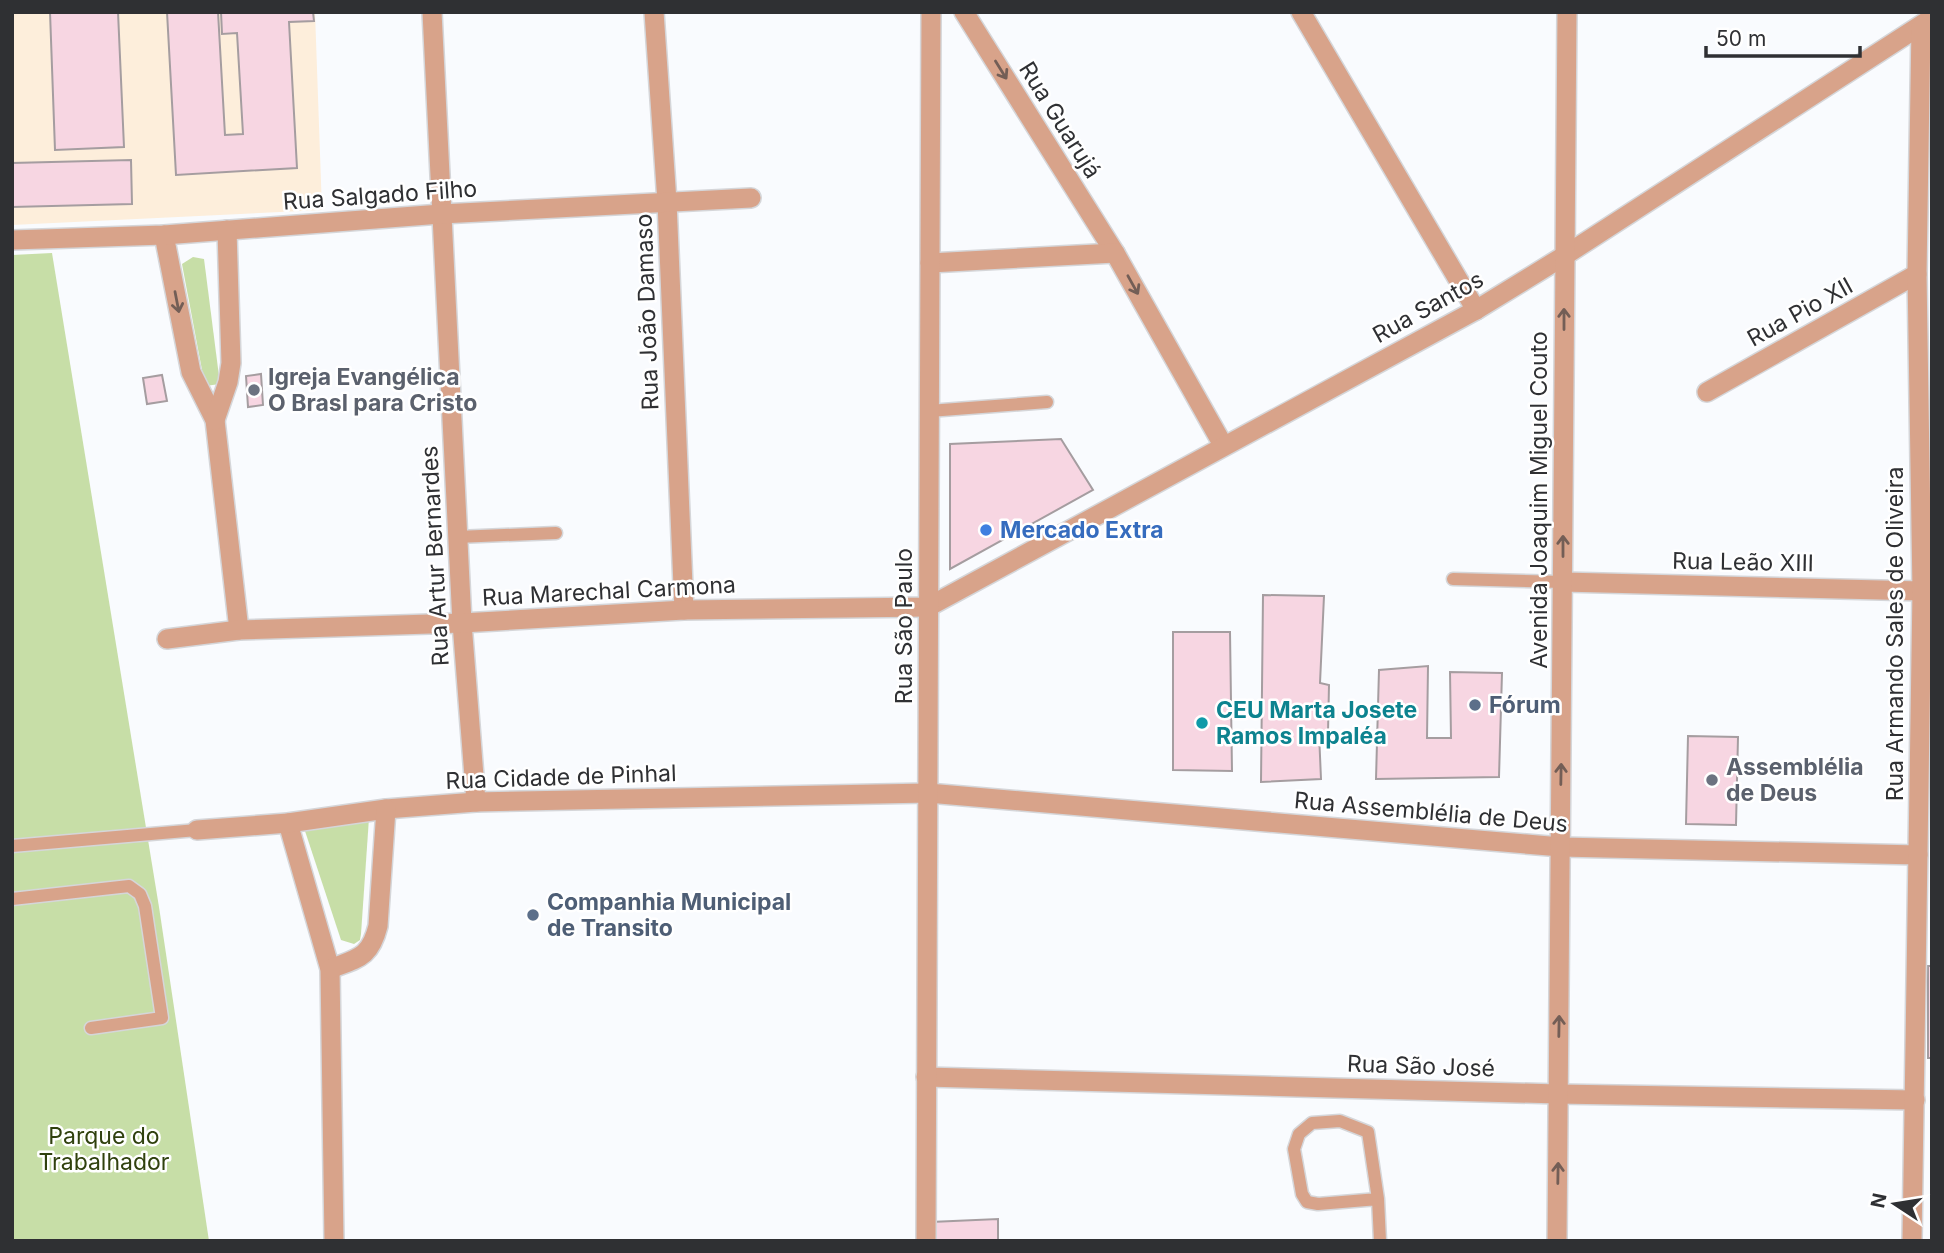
<svg xmlns="http://www.w3.org/2000/svg" width="1944" height="1253" font-family="Inter,sans-serif">
<style>
.education{fill:#fdeedb}
.green{fill:#c7dea7}
.building{fill:#f7d6e2;stroke:#a59da0;stroke-width:2}
.lines{fill:none;stroke-linecap:round;stroke-linejoin:round}
.service-casing{stroke:#d5d6d9;stroke-width:15}
.minor-casing{stroke:#d5d6d9;stroke-width:22}
.service{stroke:#d8a38a;stroke-width:12}
.minor{stroke:#d8a38a;stroke-width:19}
.oneway{stroke:#735e56}
.worship-dot{fill:#6b7280;stroke:#fff;stroke-width:2.5}
.shop-dot{fill:#3f7fe0;stroke:#fff;stroke-width:2.5}
.service-dot{fill:#5c6f8a;stroke:#fff;stroke-width:2.5}
.culture-dot{fill:#0f9aa8;stroke:#fff;stroke-width:2.5}
.labels{text-anchor:middle;stroke-width:5;stroke-linejoin:round;paint-order:stroke}
.street-label{font-size:23px;fill:#2f3033;stroke:#fff}
.worship-label{font-size:23px;font-weight:bold;fill:#5b616d;stroke:#fff;text-anchor:start}
.shop-label{font-size:23px;font-weight:bold;fill:#366cbe;stroke:#fff;text-anchor:start}
.service-label{font-size:23px;font-weight:bold;fill:#4e5e75;stroke:#fff;text-anchor:start}
.culture-label{font-size:23px;font-weight:bold;fill:#0d838f;stroke:#fff;text-anchor:start}
.park-label{font-size:23px;fill:#30410e;stroke:#fff}
</style>
<rect width="100%" height="100%" fill="#f9fbfe"/>
<path class="education" d="M12 12H315L322 210 12 225Z"/>
<g class="green">
<path d="M52 253 159 907 209 1241H12V255Z"/>
<path d="M193 257 204 259 220 384 205 386 182 264Z"/>
<path d="M369 818 361 934 360 940 354 944 341 940 304 828Z"/>
</g>
<g class="building">
<path d="M50 12H118L124 147 55 150Z"/>
<path d="M167 12H218L225 135 243 134 237 33 222 34 221 12H313L314 21 289 22 297 168 176 175Z"/>
<path d="M131 160 132 204 12 207V163Z"/>
<path d="M261 374 263 405 248 407 246 376Z"/>
<path d="M162 375 167 401 147 404 143 378Z"/>
<path d="M1061 439 1093 490 950 569V444Z"/>
<path d="M1263 595 1324 596 1320 683 1329 685 1328 733H1319L1321 779 1261 782Z"/>
<path d="M1173 632H1230L1232 771 1173 770Z"/>
<path d="M1428 666 1427 738H1451L1450 672 1502 673 1499 777 1376 779 1379 670Z"/>
<path d="M1688 736 1738 737 1736 825 1686 824Z"/>
<rect x="1928" y="966" width="4" height="92"/>
<path d="M998 1219V1241H932L931 1222Z"/>
</g>
<g class="lines">
<defs>
<g id="service">
<path d="M929 411 1047 402"/>
<path d="M457 537 556 533"/>
<path d="M1453 579 1563 582"/>
<path d="M12 846 197 830"/>
<path d="M12 899 129 886 140 894 145 906 162 1018 91 1028"/>
<path d="M1378 1199 1318 1204 1307 1202 1302 1194 1294 1149 1299 1134 1312 1123 1340 1121 1368 1132 1378 1199 1380 1241"/>
</g>
<g id="minor">
<path d="M432 12 462 623 476 802"/>
<path d="M654 12 667 202 684 610"/>
<path d="M964 12 1115 253 1223 445"/>
<path d="M1301 12 1476 310"/>
<path d="M164 235 191 372 215 420 239 630"/>
<path d="M12 240 164 235 441 214 751 198"/>
<path d="M930 263 1115 253"/>
<path d="M1707 392 1917 274"/>
<path d="M215 420 228 382 231 363 227 230"/>
<path d="M1563 582 1922 591 1932 590"/>
<path d="M167 639 239 630 462 623 684 610 928 607 1476 310 1564 256 1932 18"/>
<path d="M288 823 330 969 334 1241"/>
<path d="M197 830 288 823 386 809 476 802 928 793 1561 847 1918 855"/>
<path d="M330 969C358 958 370 958 378 926L386 809"/>
<path d="M926 1077 1558 1094 1915 1100"/>
<path d="M926 1241 931 12"/>
<path d="M1557 1241 1567 12"/>
<path d="M1912 1241 1922 591 1917 274 1921 27"/>
</g>
</defs>
<use href="#service" class="service-casing"/>
<use href="#minor" class="minor-casing"/>
<use href="#service" class="service"/>
<use href="#minor" class="minor"/>
</g>
<defs><path id="oneway-shaft" d="M-6 0H5M1.5-3L5.5 0L1.5 3" fill="none" stroke-width="1.6" stroke-linecap="round" stroke-linejoin="round" transform="scale(1.75)"/></defs>
<g class="oneway">
<use href="#oneway-shaft" transform="translate(1001 70) rotate(58)"/>
<use href="#oneway-shaft" transform="translate(1133 285) rotate(61)"/>
<use href="#oneway-shaft" transform="translate(177 302) rotate(79)"/>
<use href="#oneway-shaft" transform="translate(1564 319) rotate(-90)"/>
<use href="#oneway-shaft" transform="translate(1563 546) rotate(-90)"/>
<use href="#oneway-shaft" transform="translate(1561 774) rotate(-89)"/>
<use href="#oneway-shaft" transform="translate(1559 1026) rotate(-89)"/>
<use href="#oneway-shaft" transform="translate(1558 1173) rotate(-89)"/>
</g>
<g class="worship-dot">
<circle cx="254" cy="390" r="7"/>
<circle cx="1712" cy="780" r="7"/>
</g>
<circle class="shop-dot" cx="986" cy="530" r="7"/>
<g class="service-dot">
<circle cx="1475" cy="705" r="7"/>
<circle cx="533" cy="915" r="7"/>
</g>
<circle class="culture-dot" cx="1202" cy="723" r="7"/>
<g class="labels">
<g class="street-label">
<text transform="translate(1060 120) rotate(58)" y="8">Rua Guarujá</text>
<text transform="translate(380 195) rotate(-4)" y="8">Rua Salgado Filho</text>
<text transform="translate(1428 307) rotate(-29)" y="8">Rua Santos</text>
<text transform="translate(647 312) rotate(-92)" y="8">Rua João Damaso</text>
<text transform="translate(1800 312) rotate(-29)" y="8">Rua Pio XII</text>
<text transform="translate(1539 500) rotate(-90)" y="8">Avenida Joaquim Miguel Couto</text>
<text transform="translate(435 556) rotate(-93)" y="8">Rua Artur Bernardes</text>
<text transform="translate(1743 562) rotate(1)" y="8">Rua Leão XIII</text>
<text transform="translate(609 591) rotate(-3)" y="8">Rua Marechal Carmona</text>
<text transform="translate(904 626) rotate(-90)" y="8">Rua São Paulo</text>
<text transform="translate(1895 634) rotate(-90)" y="8">Rua Armando Sales de Oliveira</text>
<text transform="translate(561 777) rotate(-2)" y="8">Rua Cidade de Pinhal</text>
<text transform="translate(1431 812) rotate(5)" y="8">Rua Assemblélia de Deus</text>
<text transform="translate(1421 1066) rotate(2)" y="8">Rua São José</text>
</g>
<g class="worship-label">
<text x="268" y="385">Igreja Evangélica<tspan x="268" dy="26">O Brasl para Cristo</tspan></text>
<text x="1726" y="775">Assemblélia<tspan x="1726" dy="26">de Deus</tspan></text>
</g>
<g class="shop-label">
<text x="1000" y="538">Mercado Extra</text>
</g>
<g class="service-label">
<text x="1489" y="713">Fórum</text>
<text x="547" y="910">Companhia Municipal<tspan x="547" dy="26">de Transito</tspan></text>
</g>
<g class="culture-label">
<text x="1216" y="718">CEU Marta Josete<tspan x="1216" dy="26">Ramos Impaléa</tspan></text>
</g>
<g class="park-label">
<text x="104" y="1144">Parque do<tspan x="104" dy="26">Trabalhador</tspan></text>
</g>
</g>
<rect width="1944" height="1253" fill="none" stroke="#2f3033" stroke-width="28"/>
<g transform="translate(1895 1204) rotate(282)" stroke="#ffffff" stroke-width="5" paint-order="stroke">
<path d="M0-5L12 26L0 18L-12 26Z" fill="#2f3033"/>
<text y="-10" font-size="19" font-weight="bold" text-anchor="middle" fill="#2f3033">N</text>
</g>
<path d="M1706 46v10h154v-10" fill="none" stroke="#2f3033" stroke-width="3.5"/>
<text x="1716" y="46" font-size="21" fill="#2f3033" stroke="#ffffff" stroke-width="5" paint-order="stroke">50 m</text>
</svg>
